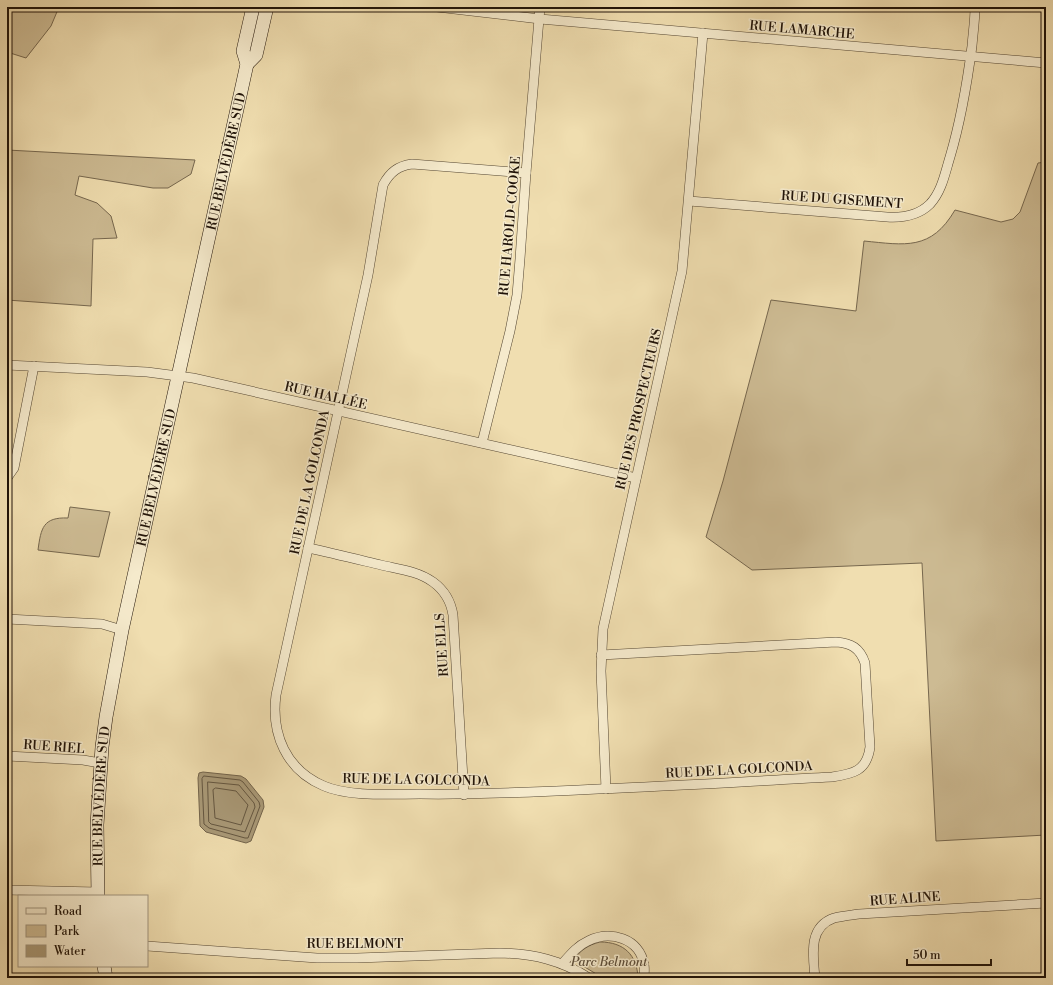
<svg xmlns="http://www.w3.org/2000/svg" width="1053" height="985" font-family="'Libre Bodoni',serif">
<style>
.green{fill:#cdbb93;stroke:#76674e}
.water{fill:#a99977;stroke:#72634b}
.lines{fill:none;stroke-linecap:round;stroke-linejoin:round}
.shore{stroke:#645640;stroke-width:1}
.street-casing{stroke:#544632;stroke-width:10}
.secondary-casing{stroke:#201308;stroke-width:14}
.street{stroke:#f5eacc;stroke-width:9}
.secondary{stroke:#f5eacc;stroke-width:13}
.labels{text-anchor:middle;stroke-width:3;stroke-linejoin:round;paint-order:stroke}
.street-label{font-size:13px;fill:#201308;stroke:#f5eacc}
.park-label{font-size:13px;font-style:italic;fill:#5d4e39;stroke:#f5eacc}
</style>
<rect width="100%" height="100%" fill="#f0deb0"/>
<filter id="stains"><feTurbulence type="fractalNoise" baseFrequency=".005" numOctaves="4"/><feColorMatrix values="0 0 0 0 .2 0 0 0 0 .09 0 0 0 0 .02 0 0 0 .5 -.17"/></filter>
<radialGradient id="worn" r=".72"><stop offset=".6" stop-color="#630" stop-opacity="0"/><stop offset="1" stop-color="#630" stop-opacity=".3"/></radialGradient>
<g class="green">
<path d="M7 7H59L51 26 26 58 7 52Z"/>
<path d="M7 150 195 160 191 174 168 188H153L79 176 75 195 97 203 111 216 117 238 93 239 91 306 7 300Z"/>
<path d="M1046 162V835L936 841 922 563 752 570 706 537 723 481 771 300 856 311 864 241C905 245 931 251 955 210L1001 222 1013 219 1020 212 1038 163Z"/>
<path d="M70 507 110 512 99 557 38 550C41 528 43 517 68 518Z"/>
<path d="M600 942C624 942 637 955 638 978H603L573 960C581 950 588 945 600 942Z"/>
</g>
<path class="water" d="M203 772 241 776 246 779 263 800 264 807 251 841 246 843 206 832 200 826 198 778 199 773Z"/>
<g class="lines">
<g class="shore">
<path d="M204 776 240 780 243 782 259 802 260 806 248 838H245L209 828 204 824 202 779Z"/>
<path d="M208 782 239 785 254 803 255 807 245 832 211 824 209 822Z"/>
<path d="M216 788 236 791 248 805 241 825 215 818 213 790Z"/>
</g>
<defs>
<g id="street">
<path d="M437 7 540 19 1046 63"/>
<path d="M526 173 412 164C398 166 390 172 383 185L368 275 276 695C271 734 286 770 324 786 349 797 392 794 420 794 480 795 539 792 598 789 676 786 754 781 832 777 853 774 867 771 870 747L865 663C860 648 851 643 836 642L601 655"/>
<path d="M689 201 887 217C903 218 918 216 930 204 942 191 945 173 950 157 961 120 967 84 972 46 973 33 975 20 975 7"/>
<path d="M7 365 147 372 193 378 636 478"/>
<path d="M482 443 510 331 517 295 520 259 526 173 540 7"/>
<path d="M7 478 14 468 34 366"/>
<path d="M308 548C332 553 356 559 381 565 398 569 418 571 433 582 444 590 451 602 453 615L464 795"/>
<path d="M7 619 102 624 122 630"/>
<path d="M7 756 83 760 100 763"/>
<path d="M606 789 601 671 603 629 682 271 703 33"/>
<path d="M7 890 97 892"/>
<path d="M147 946 317 958H357L500 953C534 954 561 960 589 978"/>
<path d="M562 964C570 955 577 946 588 941 610 930 640 938 644 965 645 969 644 974 644 978"/>
<path d="M815 978C813 955 808 927 834 918 842 916 852 915 859 914L1046 903"/>
</g>
<g id="secondary">
<path d="M247 64 256 55 266 11V7"/>
<path id="s1" d="M98 896 97 825 102 747 106 717 122 630 247 64 243 51 253 7"/>
<path d="M104 966 106 978"/>
</g>
</defs>
<use href="#street" class="street-casing"/>
<use href="#secondary" class="secondary-casing"/>
<use href="#street" class="street"/>
<use href="#secondary" class="secondary"/>
</g>
<g class="labels">
<g class="street-label">
<text transform="translate(802 29) rotate(5)" y="5">RUE LAMARCHE</text>
<text dy="5" stroke="none"><textPath href="#s1" startOffset="748">RUE BELVÉDÈRE SUD</textPath></text>
<text transform="translate(842 199) rotate(4)" y="5">RUE DU GISEMENT</text>
<text transform="translate(509 226) rotate(-85)" y="5">RUE HAROLD-COOKE</text>
<text transform="translate(326 395) rotate(13)" y="5">RUE HALLÉE</text>
<text transform="translate(638 409) rotate(-77)" y="5">RUE DES PROSPECTEURS</text>
<text dy="5" stroke="none"><textPath href="#s1" startOffset="424">RUE BELVÉDÈRE SUD</textPath></text>
<text transform="translate(309 482) rotate(-78)" y="5">RUE DE LA GOLCONDA</text>
<text transform="translate(441 645) rotate(-94)" y="5">RUE ELLS</text>
<text transform="translate(54 746) rotate(4)" y="5">RUE RIEL</text>
<text transform="translate(739 769) rotate(-3)" y="5">RUE DE LA GOLCONDA</text>
<text transform="translate(416 779) rotate(1)" y="5">RUE DE LA GOLCONDA</text>
<text dy="5" stroke="none"><textPath href="#s1" startOffset="100">RUE BELVÉDÈRE SUD</textPath></text>
<text transform="translate(905 898) rotate(-4)" y="5">RUE ALINE</text>
<text x="355" y="948">RUE BELMONT</text>
</g>
<g class="park-label">
<text x="609" y="966">Parc Belmont</text>
</g>
</g>
<rect width="1053" height="985" fill="none" stroke="#f0deb0" stroke-width="24"/>
<rect x="8" y="8" width="1037" height="969" fill="none" stroke="#201308" stroke-width="2"/>
<rect x="12" y="12" width="1029" height="961" fill="none" stroke="#201308"/>
<rect x="18" y="895" width="130" height="72" fill="#f5eacc" stroke="#a0947e"/>
<rect x="26" y="908" width="20" height="6" fill="#f5eacc" stroke="#a0947e"/>
<text x="54" y="915" font-size="12" fill="#201308">Road</text>
<rect x="26" y="925" width="20" height="12" fill="#cdbb93" stroke="#a0947e"/>
<text x="54" y="935" font-size="12" fill="#201308">Park</text>
<rect x="26" y="945" width="20" height="12" fill="#a99977" stroke="#a0947e"/>
<text x="54" y="955" font-size="12" fill="#201308">Water</text>
<path d="M907 959v6h84v-6" fill="none" stroke="#201308" stroke-width="2"/>
<text x="913" y="959" font-size="12" fill="#201308" stroke="#f5eacc" stroke-width="3" paint-order="stroke">50 m</text>
<rect width="100%" height="100%" filter="url(#stains)"/>
<rect width="100%" height="100%" fill="url(#worn)"/>
</svg>
